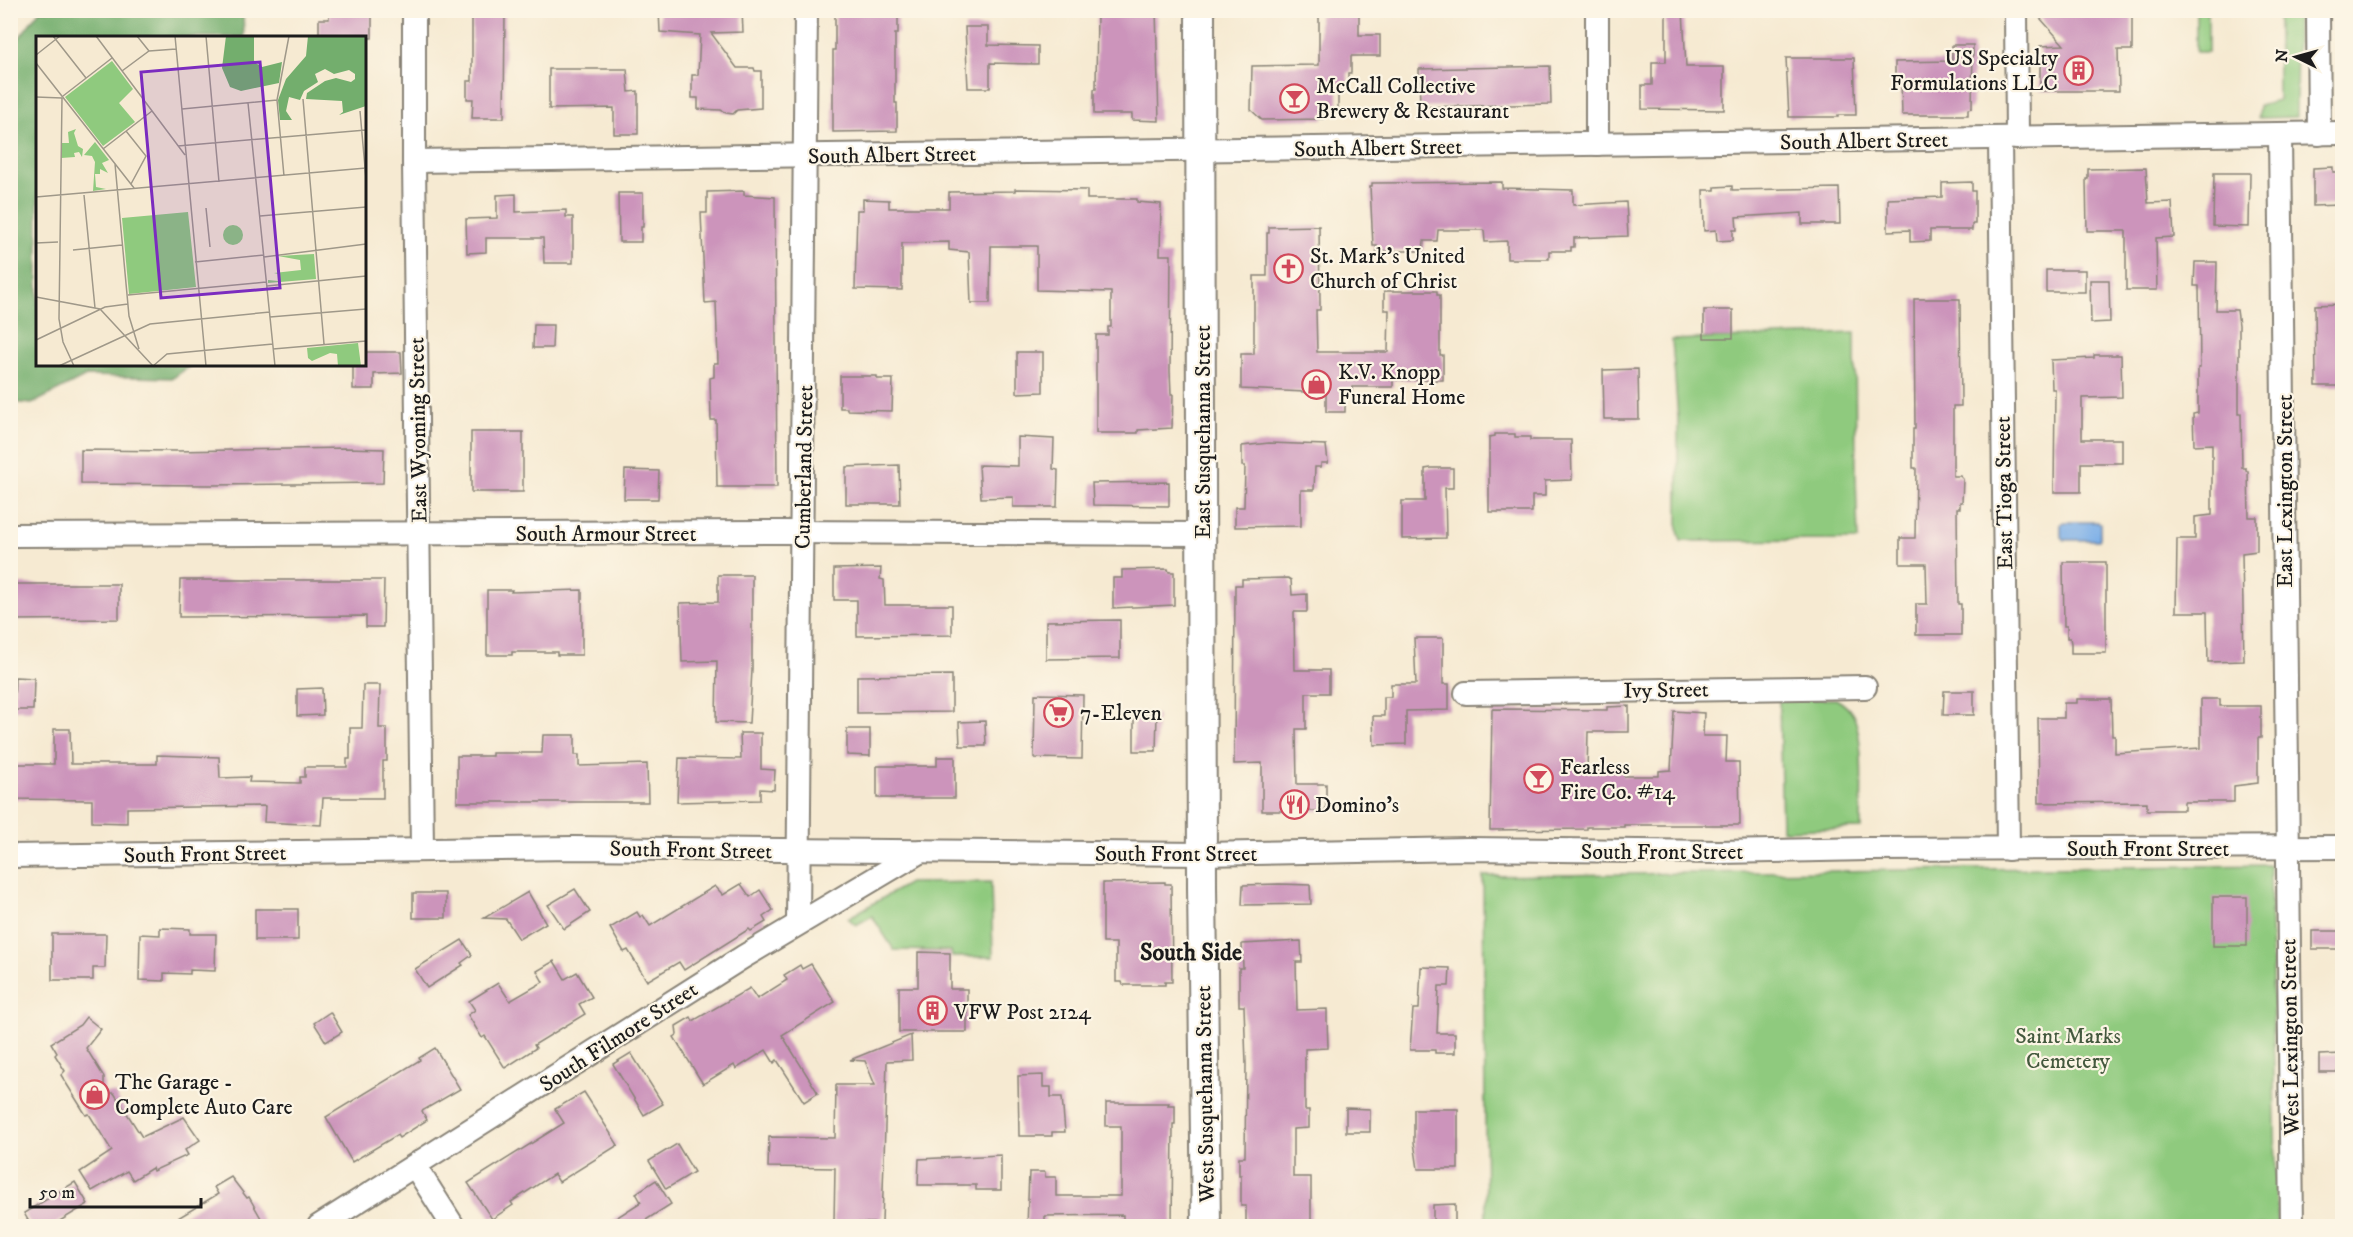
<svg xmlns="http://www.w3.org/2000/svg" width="2353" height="1237" font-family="'IM FELL DW Pica',serif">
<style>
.green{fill:#8fca7e;stroke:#56734d;stroke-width:1.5}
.forest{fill:#73ae6d;stroke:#486544;stroke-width:1.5}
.water{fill:#7bafe8;stroke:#4c6682;stroke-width:1.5}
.building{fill:#cc94bb}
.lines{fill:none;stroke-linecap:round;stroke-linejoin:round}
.minor-casing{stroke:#898377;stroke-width:26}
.major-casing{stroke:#898377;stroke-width:32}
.minor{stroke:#fff;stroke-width:22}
.major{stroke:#fff;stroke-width:28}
.labels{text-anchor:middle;stroke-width:4.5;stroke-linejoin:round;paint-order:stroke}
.poi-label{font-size:22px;fill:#1c1c1c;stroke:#fcf5e5;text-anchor:start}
.street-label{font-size:22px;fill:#1c1c1c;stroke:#fcf5e5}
.park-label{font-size:22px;fill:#44593e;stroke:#fcf5e5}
.neighbourhood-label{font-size:24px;font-weight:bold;fill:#1c1c1c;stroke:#fcf5e5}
.inset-road{fill:none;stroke:#9f9889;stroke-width:1.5}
.view{fill:#7b2cbf;fill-opacity:0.15;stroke:#7b2cbf;stroke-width:3}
.inset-edge{fill:none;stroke:#1c1c1c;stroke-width:3}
</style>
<rect width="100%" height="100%" fill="#fcf5e5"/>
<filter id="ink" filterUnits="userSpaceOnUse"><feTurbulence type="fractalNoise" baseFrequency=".0167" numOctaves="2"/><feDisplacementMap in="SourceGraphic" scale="12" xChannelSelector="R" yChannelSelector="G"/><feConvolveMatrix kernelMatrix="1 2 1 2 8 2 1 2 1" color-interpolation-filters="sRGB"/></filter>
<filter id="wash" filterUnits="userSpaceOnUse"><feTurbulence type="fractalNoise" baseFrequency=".008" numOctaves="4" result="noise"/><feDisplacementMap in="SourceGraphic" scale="24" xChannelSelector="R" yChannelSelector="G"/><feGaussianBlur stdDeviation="1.35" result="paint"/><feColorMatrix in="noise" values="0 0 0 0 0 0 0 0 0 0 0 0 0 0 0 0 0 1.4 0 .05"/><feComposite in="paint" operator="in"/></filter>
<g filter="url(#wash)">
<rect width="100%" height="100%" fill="#f6ead2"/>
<g class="green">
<rect x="2196" y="11" width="12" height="41"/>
<path d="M2278 11H2297L2296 117 2258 118 2259 106 2278 101Z"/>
<path d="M1855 333 1856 476 1858 540 1681 541 1678 531V418L1672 340Z"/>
<path d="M1836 699C1843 703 1849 708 1853 715 1865 738 1861 800 1861 828L1782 830 1779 700Z"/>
<path d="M2270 865 2277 1226H1486L1483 876Z"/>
<path d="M991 882 993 957H952L951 951 894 950 872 916 856 925 848 918 909 883Z"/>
</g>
<path class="forest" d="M40 10 243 11 244 37 38 38V364L191 365 173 378 86 376 32 404 11 402 10 50Z"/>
<path class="water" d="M2064 522H2098L2100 523V538L2099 540H2064L2061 537V524Z"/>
<g id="blocks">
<g class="building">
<path d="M329 10H372V38L319 37V19H329Z"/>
<path d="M472 10H505L504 118H472L473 99H467V81H472Z"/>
<path d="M659 10H742L743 32 711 33 737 68H754L755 71H761V108L737 110 733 114 726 113 721 110 698 109V98H692V75H698L700 35 660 32Z"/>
<path d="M835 10 898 13V34H895V103H897V131L833 132V50H835Z"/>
<path d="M1097 10H1156L1159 121 1132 120V114H1094V89H1096Z"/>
<path d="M1326 10H1359V35H1380V56H1351V73H1348V86H1338V111L1323 112V119L1262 120 1251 110 1252 66 1319 65V15H1326Z"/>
<path d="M1666 10H1683L1686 67H1724V110L1642 109V85H1652V62H1666Z"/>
<path d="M2033 10H2132V50H2118L2119 91H2040V46L2064 45Z"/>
<path d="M965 27H988V45L1038 46V64L990 63V88H968Z"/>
<path d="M1952 45H1973L1972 108 1968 109V115H1902L1901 80H1895V62L1952 61Z"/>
<path d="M1786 58H1854L1856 115H1838V117H1789Z"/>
<path d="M1550 66 1551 104 1420 107 1419 69Z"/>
<path d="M549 69H627L629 92 638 91V134H614V108L549 109Z"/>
<path d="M2333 167V172H2339V205L2313 206V168Z"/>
<path d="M2146 168 2148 203 2172 202 2174 237 2156 238 2157 290H2126V231H2087L2086 179H2088V169Z"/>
<path d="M2214 173H2250L2249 227 2213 226Z"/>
<path d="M1502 182V188L1573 190V205L1626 202 1628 236 1574 238V247H1571V251H1549V259H1507V241L1485 242 1484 230H1438L1437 241H1424L1423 251H1376L1377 246H1373L1370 186H1372V183Z"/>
<path d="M1972 182V191H1975V224H1972V230H1930V241L1910 242V230L1888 231V199L1942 197V183Z"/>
<path d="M1732 186V190L1839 188 1840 224H1802V213L1736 217 1737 230H1733V240L1717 241 1716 230 1704 231 1703 190H1715V187Z"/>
<path d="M1015 189 1087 190V199H1137V202L1161 204 1160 255H1171L1170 371 1171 394H1173L1172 428 1138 430V433H1096V335H1108V327H1111V292L1037 290V246H991L990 303H971L969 252 949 250V242L902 243V290L855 289 857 210H863V199L889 200V208H949V192L1015 191Z"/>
<path d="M744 191V195L775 197 777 487H717L716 420H711L710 378 714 377V363H718L716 302 705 303 701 213H707V192Z"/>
<path d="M618 193H643V227H641V242H619Z"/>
<path d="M516 194V212L566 210V217H573V263H544L543 238H486V252L467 253 466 219 497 218V195Z"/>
<path d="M1319 226 1320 302V310H1316L1317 352H1388L1389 310H1384V291H1437V295H1440V355H1443V380H1393V387H1352V393H1345V412H1326V393L1241 389V354H1254V276H1267V233H1269V227Z"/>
<path d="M2195 262H2217L2216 310H2237L2239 325V414H2241L2242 468H2246V471H2248L2249 517H2257V551L2242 553 2244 661 2208 662 2207 612H2176L2177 539H2195V517L2212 515V444L2194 445 2193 414 2198 413V368H2200L2199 286H2194Z"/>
<rect x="2046" y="270" width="39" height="22"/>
<path d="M2090 280H2109L2110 322 2091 323Z"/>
<path d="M1914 299H1960L1961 406H1953V476H1960L1963 479 1962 502H1960V508H1957L1958 604H1961V635H1916V604H1927L1926 564H1900V538H1915L1916 468H1913V429H1915Z"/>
<path d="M2343 304V386H2316L2315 305Z"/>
<rect x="1704" y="310" width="29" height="28"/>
<path d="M534 325H553L552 348H533Z"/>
<path d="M364 352H401L402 373 374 374V389H353V364H364Z"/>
<path d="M1017 352H1043V392L1017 393Z"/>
<path d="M2094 355H2121L2122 397 2082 398V439H2122V463H2081V492H2054L2055 389H2052L2051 360 2094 358Z"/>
<path d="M1638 369 1639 419H1604L1603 370Z"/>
<path d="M840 376H877V379H893L892 411 847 410V408H840Z"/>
<rect x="471" y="432" width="52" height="60"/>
<path d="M1495 434H1515V437H1530V440H1571L1572 480 1545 481V496H1532V512H1489V437L1495 436Z"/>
<path d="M1018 437 1054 439 1053 469 1058 470 1057 507H1013V497L981 498 979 465 1018 466Z"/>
<path d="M1269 443 1326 445 1328 463H1321V467H1315L1314 490H1301V526L1235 527V507H1244L1245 466H1242V446Z"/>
<path d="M346 448 384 449 383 483 210 485 81 484V450L175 451Z"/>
<path d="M899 465 900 504H846V467Z"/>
<path d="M1431 468H1453V488H1445L1446 538 1402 539V501H1425V469Z"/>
<path d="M625 470 659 471 658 499H624Z"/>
<path d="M1169 482V506L1093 505 1092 483Z"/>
<path d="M2063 562H2106V653H2071V643L2070 638H2067V626H2064Z"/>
<path d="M881 568 880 579 884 580 885 605H952V635L857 636V600H834V569Z"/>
<path d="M1168 569 1169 572H1174V605L1113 608V578H1122V570Z"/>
<path d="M718 575H752V670L749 723 716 722 717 661 682 662 680 603 718 602Z"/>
<path d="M1288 578 1291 580 1292 595 1307 594V612H1294L1295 670H1329V693H1306V729H1296L1297 784H1326V811H1262V763L1234 764 1235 585H1242V579Z"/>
<path d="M180 580H384L383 627H366V616L179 617Z"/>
<path d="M10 584H119V619L10 620Z"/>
<path d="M487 590H512L511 592 582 590V655H557V652H512V655H487Z"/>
<path d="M1120 620V658L1046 659V621Z"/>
<path d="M1414 638H1443V684H1449V710L1406 711V744L1374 745 1373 716H1384V697H1391V684H1416Z"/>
<path d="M952 675V712L857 713V676Z"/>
<path d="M15 677 34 678 33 710H14Z"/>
<path d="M363 685H380L379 728H387V761H383V798H323L321 825 264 822 265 806 127 808V823L92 822V800L10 799V764H54V729H70L71 764H157V755L219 757 220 778 250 777 249 782 300 783V777H305V767H347V759H350V728H362Z"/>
<path d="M322 688 323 715 297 716V689Z"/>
<path d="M1944 691H1974V715H1943Z"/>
<path d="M1035 694 1083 695 1082 759 1034 758Z"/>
<path d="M2077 699H2111L2112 736H2115V753L2201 748V699H2220V706H2261V738H2258V783L2234 786V802H2184V810H2147V802L2039 803 2038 718H2064V703H2077Z"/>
<path d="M1629 706V732H1588L1587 771H1624V776H1659V771L1671 770 1674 711 1704 713 1703 736H1727L1726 762H1739L1740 825H1624V827H1587V829L1490 830 1492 709 1607 710V707Z"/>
<path d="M1134 713 1157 714 1156 751H1134Z"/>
<path d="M985 721 986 746H960L959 722Z"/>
<path d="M847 729H870V756L847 755Z"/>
<path d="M740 733H761V769L775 770 774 790 760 789V800L677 802 679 758 741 759Z"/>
<path d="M543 735H575V755H579V766L647 764 648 802H457V756H492V753H542Z"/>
<path d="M937 757H955V798H877V766H937Z"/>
<path d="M1165 882V884H1171L1172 982H1165V985H1123L1122 982H1116V943H1103V883Z"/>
<path d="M741 884 750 897 760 890 773 910 763 917 766 922 751 931 749 929 684 970 679 962 647 981 628 950 624 952 610 928 637 912 640 917 643 915 650 926 715 886 723 895Z"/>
<path d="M1279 884 1310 885 1311 904 1242 905 1243 885Z"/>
<path d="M575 889 590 912 564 929 548 905Z"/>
<path d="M528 892 546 923 519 939 506 919 484 918Z"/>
<rect x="413" y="893" width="33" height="25"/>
<rect x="2213" y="897" width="34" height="49"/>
<rect x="255" y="909" width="43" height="31"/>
<path d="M160 928 190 929V934H216L215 971 190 970V974L164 973V981L139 980 140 934 160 935Z"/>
<rect x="2312" y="931" width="31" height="18"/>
<path d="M52 934H106L105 968H93V980H52Z"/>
<path d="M462 940 472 955 461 963 463 965 427 988 415 969Z"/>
<path d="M1301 941 1302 962H1296L1297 1010 1327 1009V1020L1328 1048 1305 1049V1110H1309V1128L1293 1129V1177H1311V1227H1246V1206H1241V1175H1239V1157H1245L1246 1064 1244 1006H1239V968H1243L1242 944Z"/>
<path d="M918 952 950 953V989H967V1032H899V987H918Z"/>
<path d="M554 961 565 979 577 972 592 997 579 1004 585 1014 534 1045 536 1048 505 1068 485 1036 482 1038 468 1015 475 1010 469 1001 498 983 510 1001 543 982 537 971Z"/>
<path d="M811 964 835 1002 782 1035 818 1093 804 1102 777 1060 774 1063 766 1050 736 1069 734 1065 703 1084 674 1037 677 1035 676 1026 691 1017 693 1021 750 988 757 999 787 980 784 975 800 965 802 969Z"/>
<path d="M1421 967 1450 968 1449 986H1439L1437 1033H1455V1053H1435V1050H1410L1413 1009H1419Z"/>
<path d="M330 1012 342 1032 326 1042 314 1023Z"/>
<path d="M86 1017 101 1029 86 1048 104 1077V1093H114L142 1137 184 1117 200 1140 185 1150 188 1155 153 1171 152 1168 133 1180 127 1171 92 1191 80 1172 112 1151 89 1114 86 1115 61 1075 65 1071 55 1055 57 1053 51 1043 80 1025Z"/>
<path d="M911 1035 912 1060 887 1061 882 1223 834 1222 835 1168 768 1167 769 1137 835 1138 836 1085H875L865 1061 850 1060Z"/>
<path d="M435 1048 460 1089 422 1111 427 1120 399 1138 397 1135 352 1162 326 1117 420 1060 419 1058Z"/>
<path d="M631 1053 663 1104 644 1115 613 1064Z"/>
<path d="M2343 1054V1072H2319V1055Z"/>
<path d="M1043 1075V1087H1051V1097H1062L1065 1132H1052V1136H1019L1018 1076Z"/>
<path d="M584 1092 618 1145 559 1182 554 1174 511 1202 513 1205 492 1219 468 1183 564 1123 555 1109Z"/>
<path d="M1106 1103H1169L1168 1105H1175V1124H1173L1172 1227H1123V1215L1045 1216V1227H1027L1029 1172H1045V1177H1056V1196H1121V1126H1106Z"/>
<path d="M1346 1108 1370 1109V1132H1346Z"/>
<path d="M1414 1109H1458V1169H1418L1414 1142Z"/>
<path d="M677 1144 694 1172 666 1189 649 1161Z"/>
<path d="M1001 1155V1190H976V1185H918L919 1159Z"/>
<path d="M231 1177 247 1198 249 1197 266 1227H163L218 1194 214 1187Z"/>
<path d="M656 1180 671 1204 635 1227H602L641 1202 636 1193Z"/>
<path d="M75 1182 88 1204 50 1227H32L24 1213Z"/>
<path d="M1455 1204V1227H1433V1205Z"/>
</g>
</g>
</g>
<g filter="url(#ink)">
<use href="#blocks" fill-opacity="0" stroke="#898377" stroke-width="1.5"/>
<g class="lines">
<defs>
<g id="minor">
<path d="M414 10V161L422 850"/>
<path d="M1597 10V144"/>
<path d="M2016 10 2017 138"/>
<path d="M2318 10 2319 134"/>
<path d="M2280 134 2292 1226"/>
<path d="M2000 138 2008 849"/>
<path d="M414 161 2342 133"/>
<path d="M10 535 782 532 1202 534"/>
<path d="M1466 693 1865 687"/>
<path d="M10 856 573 848 1203 854 1468 849 1718 852 1869 849 2342 847"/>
<path d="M798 923 806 10"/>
<path d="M415 1166 453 1226"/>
<path d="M319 1226 743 957 921 851"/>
</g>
<path id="major" d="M1200 10 1202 886 1206 1226"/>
</defs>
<use href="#minor" class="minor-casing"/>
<use href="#major" class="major-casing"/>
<use href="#minor" class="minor"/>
<use href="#major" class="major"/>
</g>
</g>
<defs>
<symbol id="building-ring" viewBox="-11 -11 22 22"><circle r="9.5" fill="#fcf5e5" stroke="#d1495b" stroke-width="1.5"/><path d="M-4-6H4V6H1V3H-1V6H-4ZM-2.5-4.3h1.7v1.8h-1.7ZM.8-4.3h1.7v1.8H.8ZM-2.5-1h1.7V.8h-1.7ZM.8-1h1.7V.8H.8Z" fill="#d1495b"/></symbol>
<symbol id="bar-ring" viewBox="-11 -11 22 22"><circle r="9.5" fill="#fcf5e5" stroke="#d1495b" stroke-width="1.5"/><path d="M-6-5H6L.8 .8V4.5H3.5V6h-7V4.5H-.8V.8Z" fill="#d1495b"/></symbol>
<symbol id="church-ring" viewBox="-11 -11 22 22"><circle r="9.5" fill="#fcf5e5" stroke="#d1495b" stroke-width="1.5"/><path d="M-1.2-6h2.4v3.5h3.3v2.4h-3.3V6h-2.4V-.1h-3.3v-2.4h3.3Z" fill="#d1495b"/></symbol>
<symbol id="shop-ring" viewBox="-11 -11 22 22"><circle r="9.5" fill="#fcf5e5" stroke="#d1495b" stroke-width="1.5"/><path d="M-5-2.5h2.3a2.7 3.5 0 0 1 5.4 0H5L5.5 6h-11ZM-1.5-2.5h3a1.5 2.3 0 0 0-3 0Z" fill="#d1495b"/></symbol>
<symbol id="supermarket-ring" viewBox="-11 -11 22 22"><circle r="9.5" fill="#fcf5e5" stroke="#d1495b" stroke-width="1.5"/><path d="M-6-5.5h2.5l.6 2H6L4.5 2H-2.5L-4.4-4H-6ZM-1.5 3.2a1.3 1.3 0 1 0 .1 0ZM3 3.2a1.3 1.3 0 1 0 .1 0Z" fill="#d1495b"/></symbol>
<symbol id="restaurant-ring" viewBox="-11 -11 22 22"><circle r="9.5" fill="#fcf5e5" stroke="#d1495b" stroke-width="1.5"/><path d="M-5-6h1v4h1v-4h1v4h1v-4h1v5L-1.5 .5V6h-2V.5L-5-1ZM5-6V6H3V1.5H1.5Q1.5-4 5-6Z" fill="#d1495b"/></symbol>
</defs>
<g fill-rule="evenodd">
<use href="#building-ring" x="2062" y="54" width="33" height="33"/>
<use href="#bar-ring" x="1278" y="82" width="33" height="33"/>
<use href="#church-ring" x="1272" y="252" width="33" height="33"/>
<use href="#shop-ring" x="1300" y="368" width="33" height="33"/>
<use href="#supermarket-ring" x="1042" y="696" width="33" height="33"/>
<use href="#bar-ring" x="1522" y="762" width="33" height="33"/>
<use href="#restaurant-ring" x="1278" y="788" width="33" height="33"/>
<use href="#building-ring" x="916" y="994" width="33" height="33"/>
<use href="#shop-ring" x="78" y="1078" width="33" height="33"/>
</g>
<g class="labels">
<g class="poi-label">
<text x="2058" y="65" text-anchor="end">US Specialty<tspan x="2058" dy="25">Formulations LLC</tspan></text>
<text x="1316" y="93">McCall Collective<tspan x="1316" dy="25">Brewery &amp; Restaurant</tspan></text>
<text x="1310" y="263">St. Mark's United<tspan x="1310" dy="25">Church of Christ</tspan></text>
<text x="1338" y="379">K.V. Knopp<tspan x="1338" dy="25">Funeral Home</tspan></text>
<text x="1080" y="720">7-Eleven</text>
<text x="1560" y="774">Fearless<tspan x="1560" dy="25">Fire Co. #14</tspan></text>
<text x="1315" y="812">Domino's</text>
<text x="954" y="1019">VFW Post 2124</text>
<text x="115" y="1089">The Garage -<tspan x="115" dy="25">Complete Auto Care</tspan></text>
</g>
<g class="street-label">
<text transform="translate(1864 140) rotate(-1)" y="8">South Albert Street</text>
<text transform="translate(1378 147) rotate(-1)" y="8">South Albert Street</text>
<text transform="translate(892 154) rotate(-1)" y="8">South Albert Street</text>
<text transform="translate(417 430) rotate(-91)" y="8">East Wyoming Street</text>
<text transform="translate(1202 432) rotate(-90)" y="8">East Susquehanna Street</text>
<text transform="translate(803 467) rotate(-89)" y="8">Cumberland Street</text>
<text transform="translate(2284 491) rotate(-90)" y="8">East Lexington Street</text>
<text transform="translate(2003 493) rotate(-91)" y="8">East Tioga Street</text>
<text x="606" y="541">South Armour Street</text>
<text transform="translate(1666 689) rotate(-1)" y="8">Ivy Street</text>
<text x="2148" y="856">South Front Street</text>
<text transform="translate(691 849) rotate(1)" y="8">South Front Street</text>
<text x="1662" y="859">South Front Street</text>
<text transform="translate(205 853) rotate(-1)" y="8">South Front Street</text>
<text x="1176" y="861">South Front Street</text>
<text transform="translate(618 1036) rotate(-33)" y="8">South Filmore Street</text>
<text transform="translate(2289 1037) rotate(-91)" y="8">West Lexington Street</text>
<text transform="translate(1204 1094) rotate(-91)" y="8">West Susquehanna Street</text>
</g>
<g class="park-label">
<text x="2068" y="1043">Saint Marks<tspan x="2068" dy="25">Cemetery</tspan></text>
</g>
<g class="neighbourhood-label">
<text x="1191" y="960">South Side</text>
</g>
</g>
<g transform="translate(36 36)">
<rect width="330" height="330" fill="#f6ead2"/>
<path d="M76 25 97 53 83 67 99 86 67 110 29 61ZM40 93 38 97 42 110 47 113 46 121 43 116 38 117 39 121 25 122V107H33L32 96ZM59 106 73 124 66 127 72 137 64 133V138H59L60 151 70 153 57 155 59 126 56 120 48 119ZM152 176 160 251 93 258 86 182ZM187 199a10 10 0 1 1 20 0a10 10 0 1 1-20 0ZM278 218 280 243 232 247V244L242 245V238L238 237 265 234 264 224 242 220ZM322 307 325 330H302L301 318 294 317 276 325 272 322 271 312Z" fill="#8fca7e"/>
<path d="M190 0H218V26L226 31 246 26 243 47 205 55 194 51 186 32ZM272 0H330V70L303 79 307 76 306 65 270 63 271 57 289 45 300 42 315 46 319 43V38L313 34 298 38 289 33 279 38 282 46 268 55 264 64 253 61 250 75 256 84H244L242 64 250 43 270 20Z" fill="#73ae6d"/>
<path class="inset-road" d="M17 0 50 42M60 0 149 119M101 0 113 15M139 0 170 330M170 0 183 146M0 19 24 0M0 27 98 152M86 35 113 15 140 13M27 60 76 22M0 61 26 62M26 62 23 283 27 306 38 330M267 63 288 308M212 67 239 330M146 73 241 64M324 75 330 143M90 95 110 120 95 148M142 110 330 94M67 113 116 75M79 128 93 280 103 313M248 140 241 64 253 0M48 159 59 272M0 161 330 132M170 172 174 211M224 180 330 171M0 207 22 206M37 214 86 209M228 221 330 208M159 226 228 219M231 250 330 240M92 259 230 246M0 261 64 273 117 330M234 281 330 273M0 304 69 271 92 268M237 313 330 305M23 330 114 288 234 276M117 330 131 318 237 308"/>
<path class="view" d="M224 26 244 252 125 262 105 36Z"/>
<rect width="330" height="330" class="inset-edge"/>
</g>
<rect width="2353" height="1237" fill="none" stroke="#fcf5e5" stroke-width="36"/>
<g transform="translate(2296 57) rotate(275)" stroke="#fcf5e5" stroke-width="4.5" paint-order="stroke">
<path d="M0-4.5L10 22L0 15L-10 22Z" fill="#1c1c1c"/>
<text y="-9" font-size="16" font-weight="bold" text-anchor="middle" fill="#1c1c1c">N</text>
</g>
<path d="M30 1198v9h171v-9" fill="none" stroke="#1c1c1c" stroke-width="3"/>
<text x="39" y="1198" font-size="18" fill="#1c1c1c" stroke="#fcf5e5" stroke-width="4.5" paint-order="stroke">50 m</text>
</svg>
